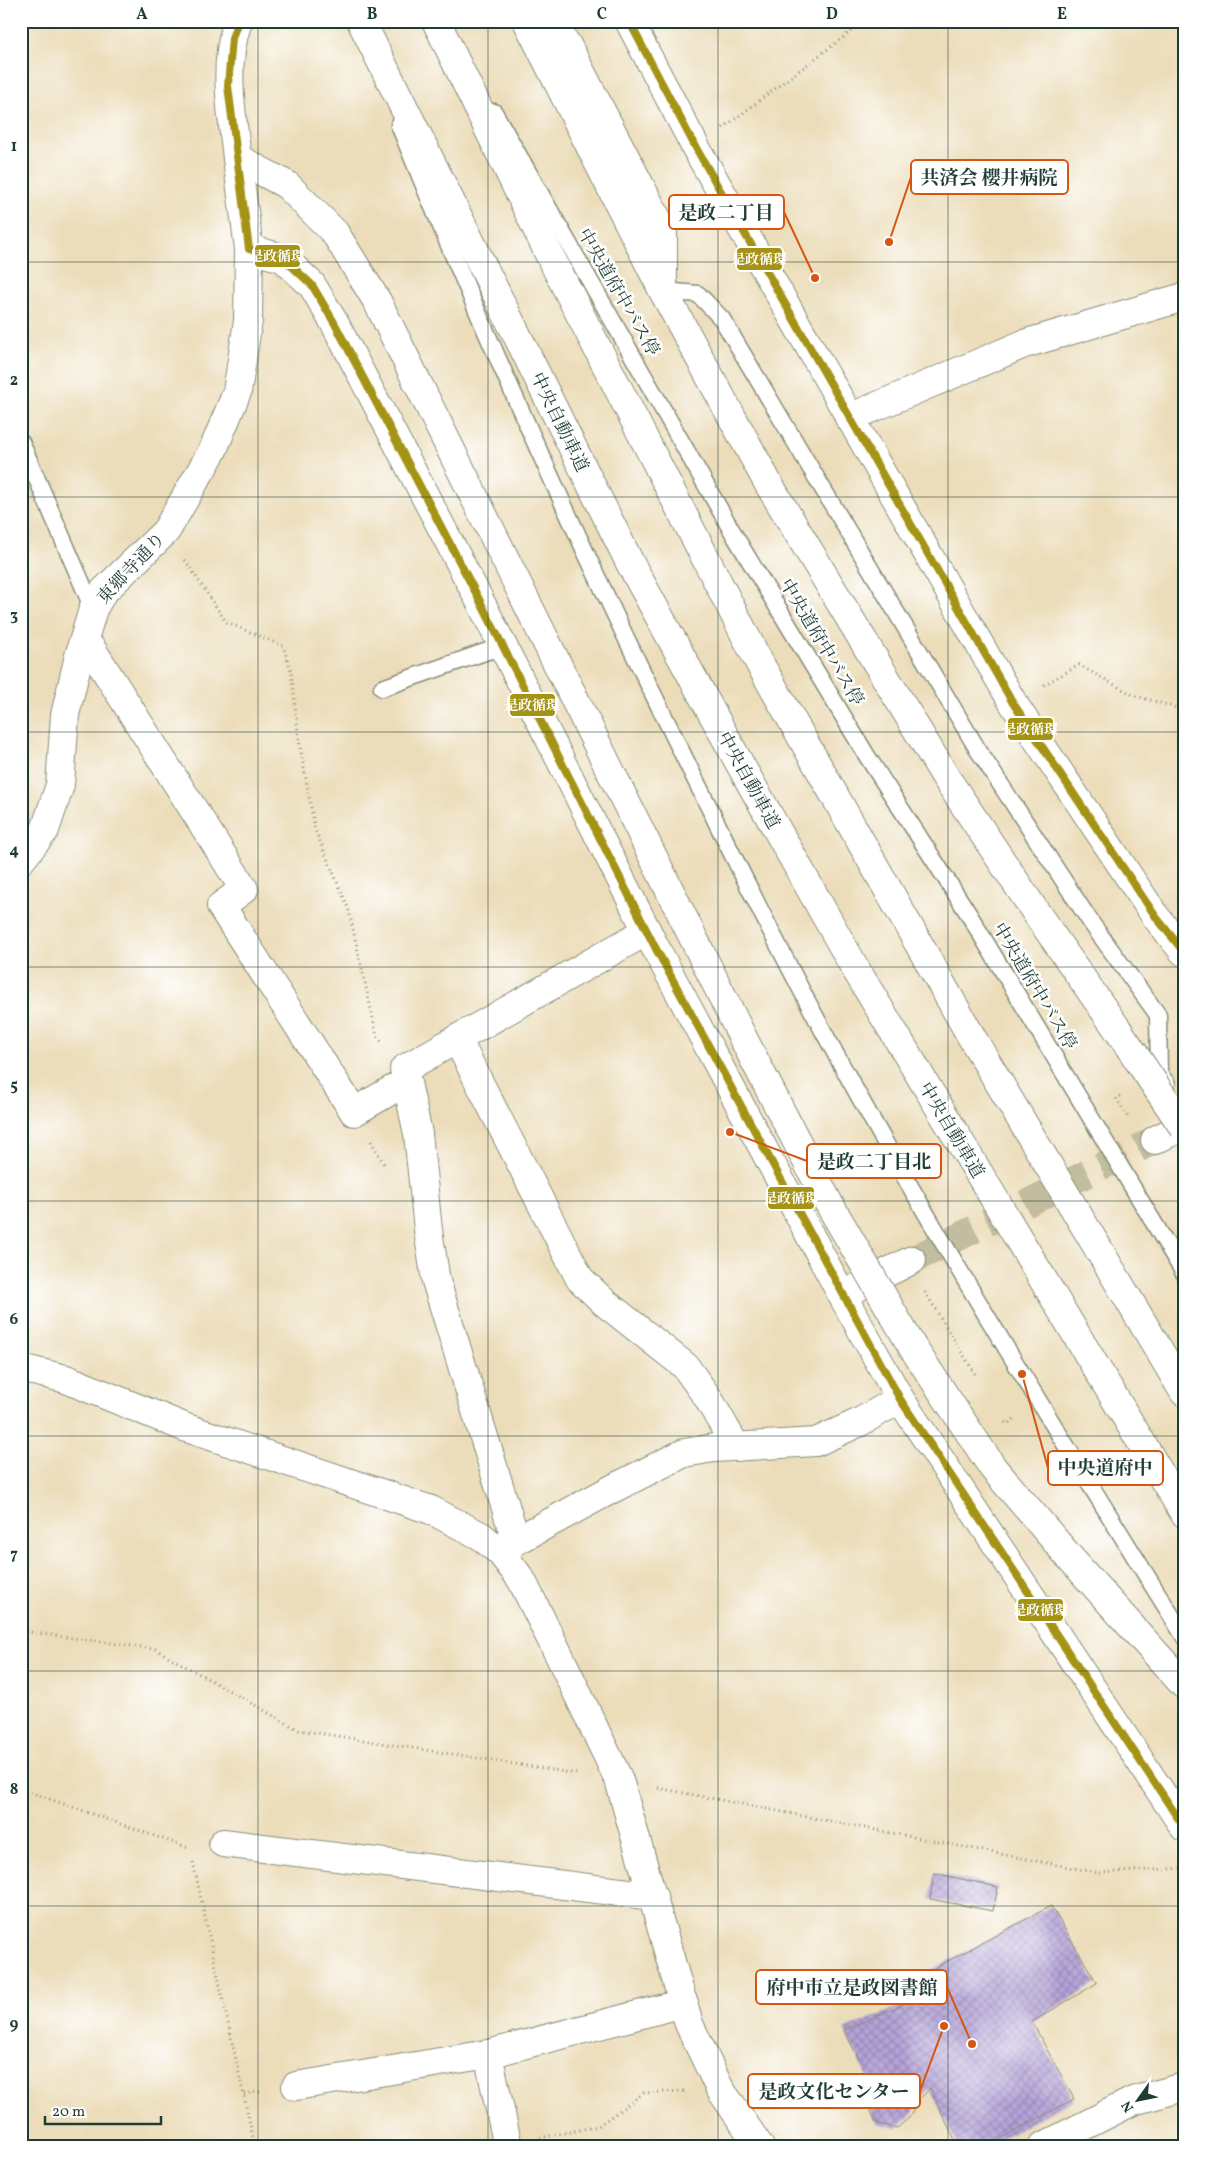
<svg xmlns="http://www.w3.org/2000/svg" width="1205" height="2168" font-family="Vollkorn,'Noto Serif JP',serif">
<style>
.building{fill:url(#building-cross-hatch)}
.lines{fill:none;stroke-linecap:round;stroke-linejoin:round}
.secondary-tunnel{stroke:#c3bd9f;stroke-width:28;stroke-dasharray:28 14;stroke-linecap:butt}
.lane-casing{stroke:#868d77;stroke-width:19}
.street-casing{stroke:#868d77;stroke-width:30}
.secondary-casing{stroke:#868d77;stroke-width:30}
.primary-casing{stroke:#868d77;stroke-width:30}
.highway-casing{stroke:#868d77;stroke-width:30}
.path{stroke:#868d77;stroke-width:3;stroke-dasharray:1 4;stroke-linecap:butt}
.lane{stroke:#fff;stroke-width:16}
.street{stroke:#fff;stroke-width:28}
.secondary{stroke:#fff;stroke-width:28}
.primary{stroke:#fff;stroke-width:28}
.highway{stroke:#fff;stroke-width:28}
.highway-bridge-casing{stroke:#868d77;stroke-width:30;stroke-linecap:butt}
.highway-bridge{stroke:#fff;stroke-width:28}
.bus-1-casing{stroke:#fff;stroke-width:11}
.bus-1{stroke:#a59315;stroke-width:8}
.grid{fill:none;stroke:#1f3d34;stroke-width:1;stroke-opacity:0.55}
.labels{text-anchor:middle;stroke-width:5;stroke-linejoin:round;paint-order:stroke}
.street-label{font-size:18px;fill:#1f3d34;stroke:#fff}
.leader{fill:none;stroke:#d45610;stroke-width:2}
.callout-dot{fill:#d45610;stroke:#fff;stroke-width:2}
.callout{fill:#fff;stroke:#d45610;stroke-width:2}
.callout-label{font-size:19px;text-anchor:middle;font-weight:bold;fill:#1f3d34}
.line-badge{stroke:#fff;stroke-width:2}
.badge-label{font-size:14px;text-anchor:middle;font-weight:bold;fill:#fff}
.neatline{fill:none;stroke:#1f3d34;stroke-width:2}
.grid-label{font-size:16px;text-anchor:middle;font-weight:bold;fill:#1f3d34}
</style>
<defs>
<pattern id="building-cross-hatch" width="8" height="8" patternUnits="userSpaceOnUse" patternTransform="scale(1.25)"><rect width="8" height="8" fill="#b5a3d9"/><path d="M0 0l8 8M0 8l8-8" fill="none" stroke="#9386b1"/></pattern>
</defs>
<rect width="100%" height="100%" fill="#fff"/>
<filter id="ink" filterUnits="userSpaceOnUse"><feTurbulence type="fractalNoise" baseFrequency=".02" numOctaves="2"/><feDisplacementMap in="SourceGraphic" scale="10" xChannelSelector="R" yChannelSelector="G"/><feConvolveMatrix kernelMatrix="1 2 1 2 8 2 1 2 1" color-interpolation-filters="sRGB"/></filter>
<filter id="wash" filterUnits="userSpaceOnUse"><feTurbulence type="fractalNoise" baseFrequency=".0096" numOctaves="4" result="noise"/><feDisplacementMap in="SourceGraphic" scale="20" xChannelSelector="R" yChannelSelector="G"/><feGaussianBlur stdDeviation="1.12" result="paint"/><feColorMatrix in="noise" values="0 0 0 0 0 0 0 0 0 0 0 0 0 0 0 0 0 1.4 0 .05"/><feComposite in="paint" operator="in"/></filter>
<g filter="url(#wash)">
<rect width="100%" height="100%" fill="#ecddba"/>
<g id="blocks">
<g class="building">
<path d="M934 1873 998 1887 993 1911 930 1899Z"/>
<path d="M1051 1906 1097 1983 1032 2022 1074 2099 985 2147H958L930 2088 919 2100 909 2118 897 2128 876 2123 869 2106 871 2083 844 2030 904 2004 897 1988Z"/>
</g>
</g>
</g>
<g filter="url(#ink)">
<use href="#blocks" fill-opacity="0" stroke="#868d77" stroke-width="1"/>
<g class="lines">
<path class="secondary-tunnel" d="M912 1260 1155 1140"/>
<defs>
<g id="lane">
<path d="M494 112 736 538 867 756 968 913 1184 1273"/>
<path d="M399 125C488 344 586 560 692 773 736 862 780 952 828 1040 938 1243 1062 1439 1184 1636"/>
<path d="M663 291 698 294 722 319 978 750 1092 924 1158 1015 1159 1073 1167 1084"/>
<path d="M21 442 93 609"/>
<path d="M382 688 502 646"/>
</g>
<g id="street">
<path d="M249 249 283 258 312 285 335 324 480 601 655 947 842 1295 900 1399 1184 1827"/>
<path d="M849 418 1024 344 1184 297"/>
<path d="M82 645 91 648 244 889 221 906 354 1112 407 1081"/>
<path d="M21 860 45 830 60 785 65 715 79 656 93 609 103 592 166 531 213 450 237 392 248 321 249 249 237 158"/>
<path d="M457 1039 580 1279 604 1302 685 1366 708 1398 736 1447"/>
<path d="M21 1368 66 1379 184 1427 431 1510 481 1536 501 1553 521 1579 560 1657 619 1780 689 2024 720 2089 760 2147"/>
<path d="M516 1541 436 1281 428 1230 418 1134 404 1069 647 931"/>
<path d="M502 1552 516 1541 612 1489 684 1453 714 1448 816 1442 860 1422 900 1399"/>
<path d="M223 1843 653 1896"/>
<path d="M296 2086 488 2054"/>
<path d="M508 2147 488 2054 684 2003"/>
<path d="M1042 2147 1133 2101 1184 2087"/>
</g>
<g id="secondary">
<path d="M237 158C232 113 222 65 238 21"/>
<path d="M1155 1140 1184 1126"/>
<path d="M842 1295 912 1260"/>
</g>
<path id="primary" d="M629 21 696 148 1013 703 1156 917 1184 952"/>
<g id="highway">
<path d="M361 21 630 563 741 766 855 968 1184 1513"/>
<path d="M436 21 550 256 760 664 971 1036 1184 1392"/>
<path d="M527 21 663 291 768 483 945 776 1037 914 1118 1030"/>
<path d="M549 21 567 45 663 230V285"/>
<path d="M237 158 287 185 335 233 377 301 743 1038 828 1202"/>
<path d="M913 1348 993 1468 1071 1559 1184 1685"/>
</g>
</defs>
<use href="#lane" class="lane-casing"/>
<use href="#street" class="street-casing"/>
<use href="#secondary" class="secondary-casing"/>
<use href="#primary" class="primary-casing"/>
<use href="#highway" class="highway-casing"/>
<g class="path">
<path d="M723 128 865 21"/>
<path d="M185 560 226 622 283 646 291 671 299 740 315 830 348 907 377 1036 383 1044"/>
<path d="M1044 685 1079 665 1133 695 1184 710"/>
<path d="M1120 1096 1116 1098 1129 1119"/>
<path d="M371 1141 385 1166"/>
<path d="M925 1292 975 1374"/>
<path d="M1005 1422 1007 1424 1016 1418"/>
<path d="M21 1631 155 1649 299 1730 578 1774"/>
<path d="M658 1788 1099 1873 1184 1868"/>
<path d="M21 1789 189 1848"/>
<path d="M193 1862 255 2147"/>
<path d="M244 2094 263 2091"/>
<path d="M540 2138 598 2126 644 2093 684 2091"/>
</g>
<use href="#lane" class="lane"/>
<use href="#street" class="street"/>
<use href="#secondary" class="secondary"/>
<use href="#primary" class="primary"/>
<use href="#highway" class="highway"/>
<defs>
<g id="highway-bridge">
<path d="M1118 1030 1184 1128"/>
<path d="M828 1202 913 1348"/>
</g>
</defs>
<use href="#highway-bridge" class="highway-bridge-casing"/>
<use href="#highway-bridge" class="highway-bridge"/>
<defs>
<g id="bus-1">
<path d="M238 21 232 38 228 86 249 249 283 258 312 285 335 324 480 601 655 947 900 1399 1184 1827"/>
<path d="M629 21 696 148 1013 703 1156 917 1184 952"/>
</g>
</defs>
<use href="#bus-1" class="bus-1-casing"/>
<use href="#bus-1" class="bus-1"/>
</g>
</g>
<path class="grid" d="M258 21V2147M488 21V2147M718 21V2147M948 21V2147M21 262H1184M21 497H1184M21 732H1184M21 967H1184M21 1201H1184M21 1436H1184M21 1671H1184M21 1906H1184"/>
<g class="labels">
<g class="street-label">
<text transform="translate(619 292) rotate(60)" y="6">中央道府中バス停</text>
<text transform="translate(560 422) rotate(64)" y="6">中央自動車道</text>
<text transform="translate(131 568) rotate(-47)" y="6">東郷寺通り</text>
<text transform="translate(822 642) rotate(59)" y="6">中央道府中バス停</text>
<text transform="translate(749 780) rotate(61)" y="6">中央自動車道</text>
<text transform="translate(1035 986) rotate(59)" y="6">中央道府中バス停</text>
<text transform="translate(952 1130) rotate(59)" y="6">中央自動車道</text>
</g>
</g>
<path class="leader" d="M889 242L911 177M815 278L784 212M730 1132L807 1161M1022 1374L1048 1468M972 2044L947 1987M944 2026L920 2091"/>
<g class="callout-dot">
<circle cx="889" cy="242" r="5"/>
<circle cx="815" cy="278" r="5"/>
<circle cx="730" cy="1132" r="5"/>
<circle cx="1022" cy="1374" r="5"/>
<circle cx="972" cy="2044" r="5"/>
<circle cx="944" cy="2026" r="5"/>
</g>
<g class="callout">
<rect x="911" y="160" width="157" height="34" rx="5"/>
<rect x="669" y="195" width="115" height="34" rx="5"/>
<rect x="807" y="1144" width="134" height="34" rx="5"/>
<rect x="1048" y="1451" width="115" height="34" rx="5"/>
<rect x="756" y="1970" width="191" height="34" rx="5"/>
<rect x="748" y="2074" width="172" height="34" rx="5"/>
</g>
<g class="callout-label">
<text x="989" y="184">共済会 櫻井病院</text>
<text x="726" y="219">是政二丁目</text>
<text x="874" y="1168">是政二丁目北</text>
<text x="1105" y="1474">中央道府中</text>
<text x="852" y="1994">府中市立是政図書館</text>
<text x="834" y="2098">是政文化センター</text>
</g>
<g class="line-badge">
<rect x="254" y="244" width="47" height="24" rx="5" fill="#a59315"/>
<rect x="736" y="247" width="47" height="24" rx="5" fill="#a59315"/>
<rect x="509" y="693" width="47" height="24" rx="5" fill="#a59315"/>
<rect x="1007" y="717" width="47" height="24" rx="5" fill="#a59315"/>
<rect x="767" y="1186" width="48" height="24" rx="5" fill="#a59315"/>
<rect x="1017" y="1598" width="47" height="24" rx="5" fill="#a59315"/>
</g>
<g class="badge-label">
<text x="277" y="261">是政循環</text>
<text x="759" y="264">是政循環</text>
<text x="532" y="710">是政循環</text>
<text x="1030" y="734">是政循環</text>
<text x="791" y="1203">是政循環</text>
<text x="1040" y="1615">是政循環</text>
</g>
<rect width="1205" height="2168" fill="none" stroke="#fff" stroke-width="55"/>
<g transform="translate(1138 2100) rotate(237)" stroke="#ffffff" stroke-width="4" paint-order="stroke">
<path d="M0-4L9 19L0 12L-9 19Z" fill="#1f3d34"/>
<text y="-8" font-size="14" font-weight="bold" text-anchor="middle" fill="#1f3d34">N</text>
</g>
<path d="M45 2116v8h116v-8" fill="none" stroke="#1f3d34" stroke-width="2.5"/>
<text x="52" y="2116" font-size="15" fill="#1f3d34" stroke="#ffffff" stroke-width="4" paint-order="stroke">20 m</text>
<rect x="28" y="28" width="1150" height="2112" class="neatline"/>
<g class="grid-label">
<text x="142" y="19">A</text>
<text x="372" y="19">B</text>
<text x="602" y="19">C</text>
<text x="832" y="19">D</text>
<text x="1062" y="19">E</text>
<text x="14" y="151">1</text>
<text x="14" y="385">2</text>
<text x="14" y="620">3</text>
<text x="14" y="855">4</text>
<text x="14" y="1090">5</text>
<text x="14" y="1324">6</text>
<text x="14" y="1559">7</text>
<text x="14" y="1794">8</text>
<text x="14" y="2029">9</text>
</g>
</svg>
